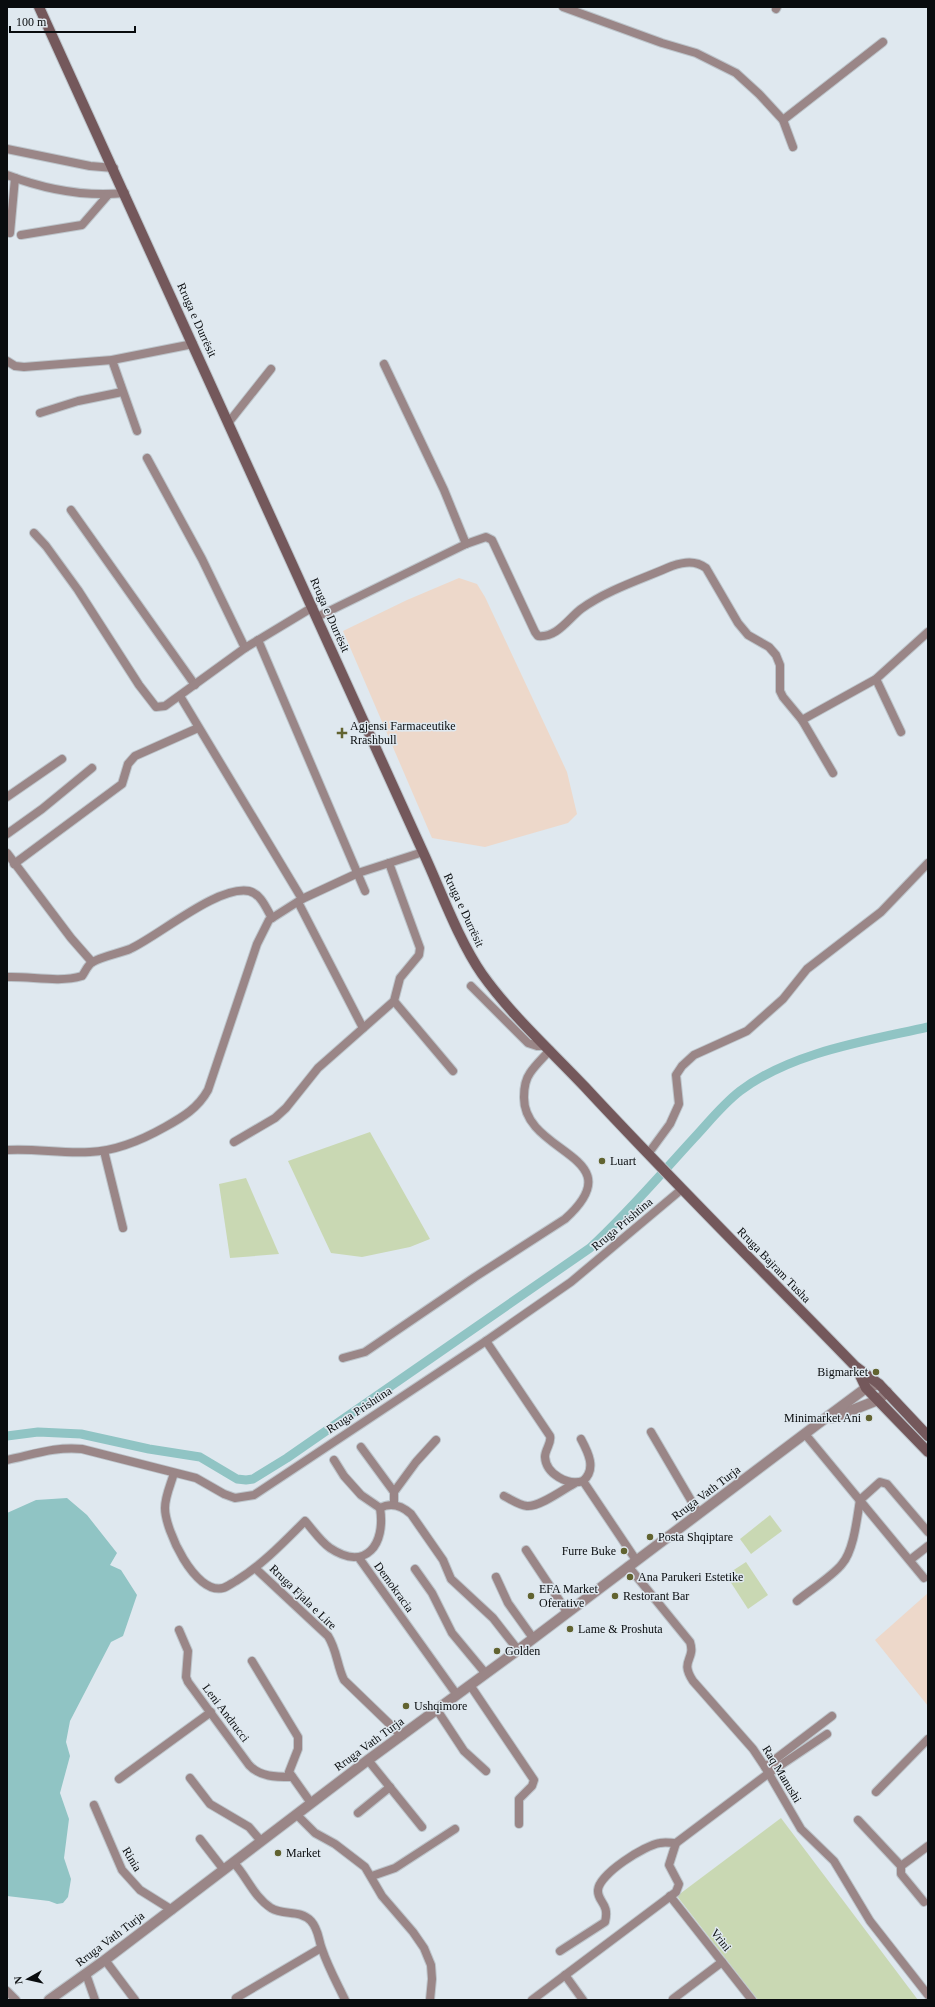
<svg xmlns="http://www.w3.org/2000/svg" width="935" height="2007" font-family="Georgia,serif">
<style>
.industrial{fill:#edd8ca}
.green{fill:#c9d8b3}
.water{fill:#90c4c4}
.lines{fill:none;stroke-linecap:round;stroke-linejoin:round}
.canal{stroke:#90c4c4;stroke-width:9}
.minor-casing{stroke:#bdc5cb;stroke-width:10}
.tertiary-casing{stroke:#bdc5cb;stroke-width:12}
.secondary-casing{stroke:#bdc5cb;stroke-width:12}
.minor{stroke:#9a8687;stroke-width:8}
.tertiary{stroke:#9a8687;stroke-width:10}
.secondary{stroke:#74585b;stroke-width:10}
.poi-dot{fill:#616330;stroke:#dfe8ef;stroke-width:1.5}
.labels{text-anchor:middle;stroke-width:3;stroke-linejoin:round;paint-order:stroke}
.street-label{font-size:12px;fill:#090c0e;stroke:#dfe8ef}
.poi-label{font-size:12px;fill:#090c0e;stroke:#dfe8ef;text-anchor:start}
</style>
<rect width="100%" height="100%" fill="#dfe8ef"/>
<g class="industrial">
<path d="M459 578 477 584 485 597 567 772 577 814 568 823 485 847 432 838 343 631 407 600Z"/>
<path d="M928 1593V1706L875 1640Z"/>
</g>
<g class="green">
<path d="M370 1132 430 1239 410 1247 362 1257 331 1253 288 1161Z"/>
<path d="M246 1178 279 1254 230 1258 219 1184Z"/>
<path d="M770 1515 782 1531 751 1554 740 1539Z"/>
<path d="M746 1562 768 1595 748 1609 726 1575Z"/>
<path d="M781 1818 918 2000H758L677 1896Z"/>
</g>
<path class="water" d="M67 1498 87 1515 117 1553 110 1565 121 1570 137 1595 123 1636 111 1642 70 1721 66 1742 70 1756 60 1793 69 1819 64 1858 71 1879 68 1897 63 1903 57 1904 49 1901 7 1896V1513L36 1500Z"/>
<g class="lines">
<path class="canal" d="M7 1436 38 1432 81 1434 149 1449 200 1457 237 1479 246 1480 253 1479 287 1458 590 1248C627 1214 660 1175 694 1138 709 1122 722 1105 740 1091 792 1052 866 1041 928 1027"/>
<defs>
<g id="minor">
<path d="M563 7 662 43 696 53 736 73 759 94 783 120 793 147"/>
<path d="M776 9 777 7"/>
<path d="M783 120 883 42"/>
<path d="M7 149 90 166 114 168"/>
<path d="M7 175C44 189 86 197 125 193"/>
<path d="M10 233 15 178"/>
<path d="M21 235 82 225 108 195"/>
<path d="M112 360 137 431"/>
<path d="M7 361 15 366 24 367 112 360 193 344"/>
<path d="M384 364 444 490 466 544"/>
<path d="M40 413 78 401 122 392"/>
<path d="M229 422 271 369"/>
<path d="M147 458 202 559 245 648"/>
<path d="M71 510 195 685"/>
<path d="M34 533 46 546 78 590 139 685 156 707 165 706 245 648 313 607"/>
<path d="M317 617 466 544 486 537 492 540 535 632 538 636C557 638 568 619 581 609 607 590 642 579 672 566 684 562 695 560 706 568L738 623 748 635 769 647 776 655 780 665V691L783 697 802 720 833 773"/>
<path d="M258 640 365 891"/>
<path d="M876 679 901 732"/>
<path d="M180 696 302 899"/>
<path d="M802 720 876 679 928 632"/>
<path d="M7 797 62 759"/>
<path d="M7 834 42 809 92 768"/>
<path d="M7 853 71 938 92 962"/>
<path d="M14 864 122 784 128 764 135 756 198 728"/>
<path d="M298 902 363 1028"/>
<path d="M7 977C31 976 58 983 82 976 85 972 88 964 93 962 100 957 120 953 130 949 160 935 218 885 249 891 261 894 266 908 272 918"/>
<path d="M471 986 528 1043 537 1046H545"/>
<path d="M394 1001 453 1071"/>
<path d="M234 1142 275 1118 286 1108 318 1068 394 1001 400 978 419 955 420 948 389 863"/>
<path d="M7 1150C35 1148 62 1154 90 1152 117 1151 142 1140 165 1127 183 1117 198 1108 208 1090L257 944 269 920 302 899 358 873 423 852"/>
<path d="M104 1151 123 1228"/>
<path d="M648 1154 670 1124 679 1104 676 1075 682 1066 694 1055 747 1031 783 999 807 969 881 912 928 863"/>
<path d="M486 1341 550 1436C552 1443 545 1449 545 1457 546 1474 568 1486 583 1481 597 1469 588 1452 581 1439"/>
<path d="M343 1358 365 1352 475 1277 565 1219C636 1155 523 1155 524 1097 524 1089 525 1080 530 1073 535 1065 543 1058 550 1050"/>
<path d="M651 1432 699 1514"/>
<path d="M805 1434 924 1578"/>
<path d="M361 1447 394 1492V1505"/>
<path d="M7 1460C32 1455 56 1446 82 1449L196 1478 224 1494 235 1498 254 1495 486 1341 571 1282 682 1189"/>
<path d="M174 1473C171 1484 165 1496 165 1508 165 1530 195 1595 223 1588 227 1587 232 1583 236 1581 262 1565 283 1543 305 1521 313 1530 321 1542 330 1548 366 1572 386 1544 380 1508L361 1495 344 1476 334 1460"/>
<path d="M583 1481 636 1560"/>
<path d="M394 1492 416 1462 436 1440"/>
<path d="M504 1496C512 1500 519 1505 527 1506 540 1507 564 1489 575 1483"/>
<path d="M380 1508C391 1502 401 1505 411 1514L443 1560 451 1579 493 1618 518 1650"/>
<path d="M526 1550 567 1612"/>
<path d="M359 1558 457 1695"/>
<path d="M910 1560 928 1546"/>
<path d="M628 1566 690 1642C696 1660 679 1660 693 1681L753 1749 765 1767 801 1829 834 1861 870 1921 928 1995"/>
<path d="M256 1569 328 1636C337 1650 337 1666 344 1680L402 1736"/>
<path d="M415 1569 432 1593 452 1633 486 1674"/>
<path d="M496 1577 508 1603 533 1638"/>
<path d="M797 1601C809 1591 834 1575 842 1564 854 1550 857 1518 860 1500L880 1482 887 1484 928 1532"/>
<path d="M179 1630 188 1651 186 1677 188 1682 249 1765C260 1777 276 1777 292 1777"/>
<path d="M252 1661 298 1737V1749L289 1772 311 1803"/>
<path d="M470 1685 534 1780 532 1786 519 1799V1824"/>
<path d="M437 1710 464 1751 486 1771"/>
<path d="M368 1760 422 1827"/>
<path d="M765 1767 832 1716"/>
<path d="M190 1778 210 1804 249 1827 261 1841"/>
<path d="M119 1779 211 1712"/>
<path d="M876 1792 928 1739"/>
<path d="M94 1805 122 1870 140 1890 172 1910"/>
<path d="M358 1813 390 1787"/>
<path d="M297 1815 315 1833 335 1844 365 1867 382 1896 413 1932 424 1948 431 1965 432 1979 430 2000"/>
<path d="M858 1820 901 1866V1874L924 1902"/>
<path d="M200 1839 224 1870"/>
<path d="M234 1863C247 1877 254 1897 271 1908 284 1916 299 1909 311 1921 319 1930 318 1939 322 1949 328 1967 337 1983 345 2000"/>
<path d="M901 1866 928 1846"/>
<path d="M372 1876 395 1868 455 1829"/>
<path d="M670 1896 752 2000"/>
<path d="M560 1951 605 1922C610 1903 597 1902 598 1890 599 1874 645 1845 660 1843 665 1842 671 1843 676 1843L769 1773 827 1734"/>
<path d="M105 1960 135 2000"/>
<path d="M86 1974 95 2000"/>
<path d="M565 1975 583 2000"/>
<path d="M7 1991 16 2000"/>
<path d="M236 1998 321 1948"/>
<path d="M673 1999 722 1962"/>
<path d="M532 2000 676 1892 679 1884 669 1865 676 1843"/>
</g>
<g id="tertiary">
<path d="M832 1418 878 1400 887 1392"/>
<path d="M49 2000 105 1960 368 1760 518 1650 819 1423 866 1388 879 1384"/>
</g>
<g id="secondary">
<path d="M39 7 423 852C441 891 458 939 482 974 512 1016 550 1050 585 1087 673 1182 765 1273 855 1366L879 1384 928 1436"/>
<path d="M857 1369 866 1388 928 1452"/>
</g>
</defs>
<use href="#minor" class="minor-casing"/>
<use href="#tertiary" class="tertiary-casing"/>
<use href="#secondary" class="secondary-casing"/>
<use href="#minor" class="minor"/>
<use href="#tertiary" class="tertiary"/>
<use href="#secondary" class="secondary"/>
</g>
<g class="poi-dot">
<path d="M340 727h4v4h4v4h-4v4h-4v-4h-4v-4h4z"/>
<circle cx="602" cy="1161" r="4"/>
<circle cx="876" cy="1372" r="4"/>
<circle cx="869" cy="1418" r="4"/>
<circle cx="650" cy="1537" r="4"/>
<circle cx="624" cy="1551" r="4"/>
<circle cx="630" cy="1577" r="4"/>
<circle cx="531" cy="1596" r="4"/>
<circle cx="615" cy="1596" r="4"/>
<circle cx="570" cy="1629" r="4"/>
<circle cx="497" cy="1651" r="4"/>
<circle cx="406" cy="1706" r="4"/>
<circle cx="278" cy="1853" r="4"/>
</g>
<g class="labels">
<g class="street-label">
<text transform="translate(197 320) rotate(66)" y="4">Rruga e Durrësit</text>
<text transform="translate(330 615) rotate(66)" y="4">Rruga e Durrësit</text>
<text transform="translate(464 910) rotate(65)" y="4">Rruga e Durrësit</text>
<text transform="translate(622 1224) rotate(-40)" y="4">Rruga Prishtina</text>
<text transform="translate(774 1265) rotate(46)" y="4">Rruga Bajram Tusha</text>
<text transform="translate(359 1410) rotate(-33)" y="4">Rruga Prishtina</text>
<text transform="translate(706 1493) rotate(-37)" y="4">Rruga Vath Turja</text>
<text transform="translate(394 1587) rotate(54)" y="4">Demokracia</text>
<text transform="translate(303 1597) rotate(44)" y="4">Rruga Fjala e Lire</text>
<text transform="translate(226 1713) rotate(53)" y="4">Leni Andrucci</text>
<text transform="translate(369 1744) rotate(-36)" y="4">Rruga Vath Turja</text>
<text transform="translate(782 1774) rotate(59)" y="4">Raq Manushi</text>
<text transform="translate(132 1859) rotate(59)" y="4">Rinia</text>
<text transform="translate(110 1939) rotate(-37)" y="4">Rruga Vath Turja</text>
<text transform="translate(721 1940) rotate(52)" y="4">Vrini</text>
</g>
<g class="poi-label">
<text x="350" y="730">Agjensi Farmaceutike<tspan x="350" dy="14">Rrashbull</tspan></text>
<text x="610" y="1165">Luart</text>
<text x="868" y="1376" text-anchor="end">Bigmarket</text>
<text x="861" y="1422" text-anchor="end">Minimarket Ani</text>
<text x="658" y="1541">Posta Shqiptare</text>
<text x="616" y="1555" text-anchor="end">Furre Buke</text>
<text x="638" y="1581">Ana Parukeri Estetike</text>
<text x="539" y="1593">EFA Market<tspan x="539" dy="14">Oferative</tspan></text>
<text x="623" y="1600">Restorant Bar</text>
<text x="578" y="1633">Lame &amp; Proshuta</text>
<text x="505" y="1655">Golden</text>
<text x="414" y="1710">Ushqimore</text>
<text x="286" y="1857">Market</text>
</g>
</g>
<rect width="935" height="2007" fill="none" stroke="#090c0e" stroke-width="16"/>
<g transform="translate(28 1979) rotate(262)" stroke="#dfe8ef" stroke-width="3" paint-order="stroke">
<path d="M0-3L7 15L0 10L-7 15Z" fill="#090c0e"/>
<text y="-6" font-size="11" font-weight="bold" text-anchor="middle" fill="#090c0e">N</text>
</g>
<path d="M10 26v6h125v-6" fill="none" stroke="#090c0e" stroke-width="2"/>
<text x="16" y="26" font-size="12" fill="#090c0e" stroke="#dfe8ef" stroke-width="3" paint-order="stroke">100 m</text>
</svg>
